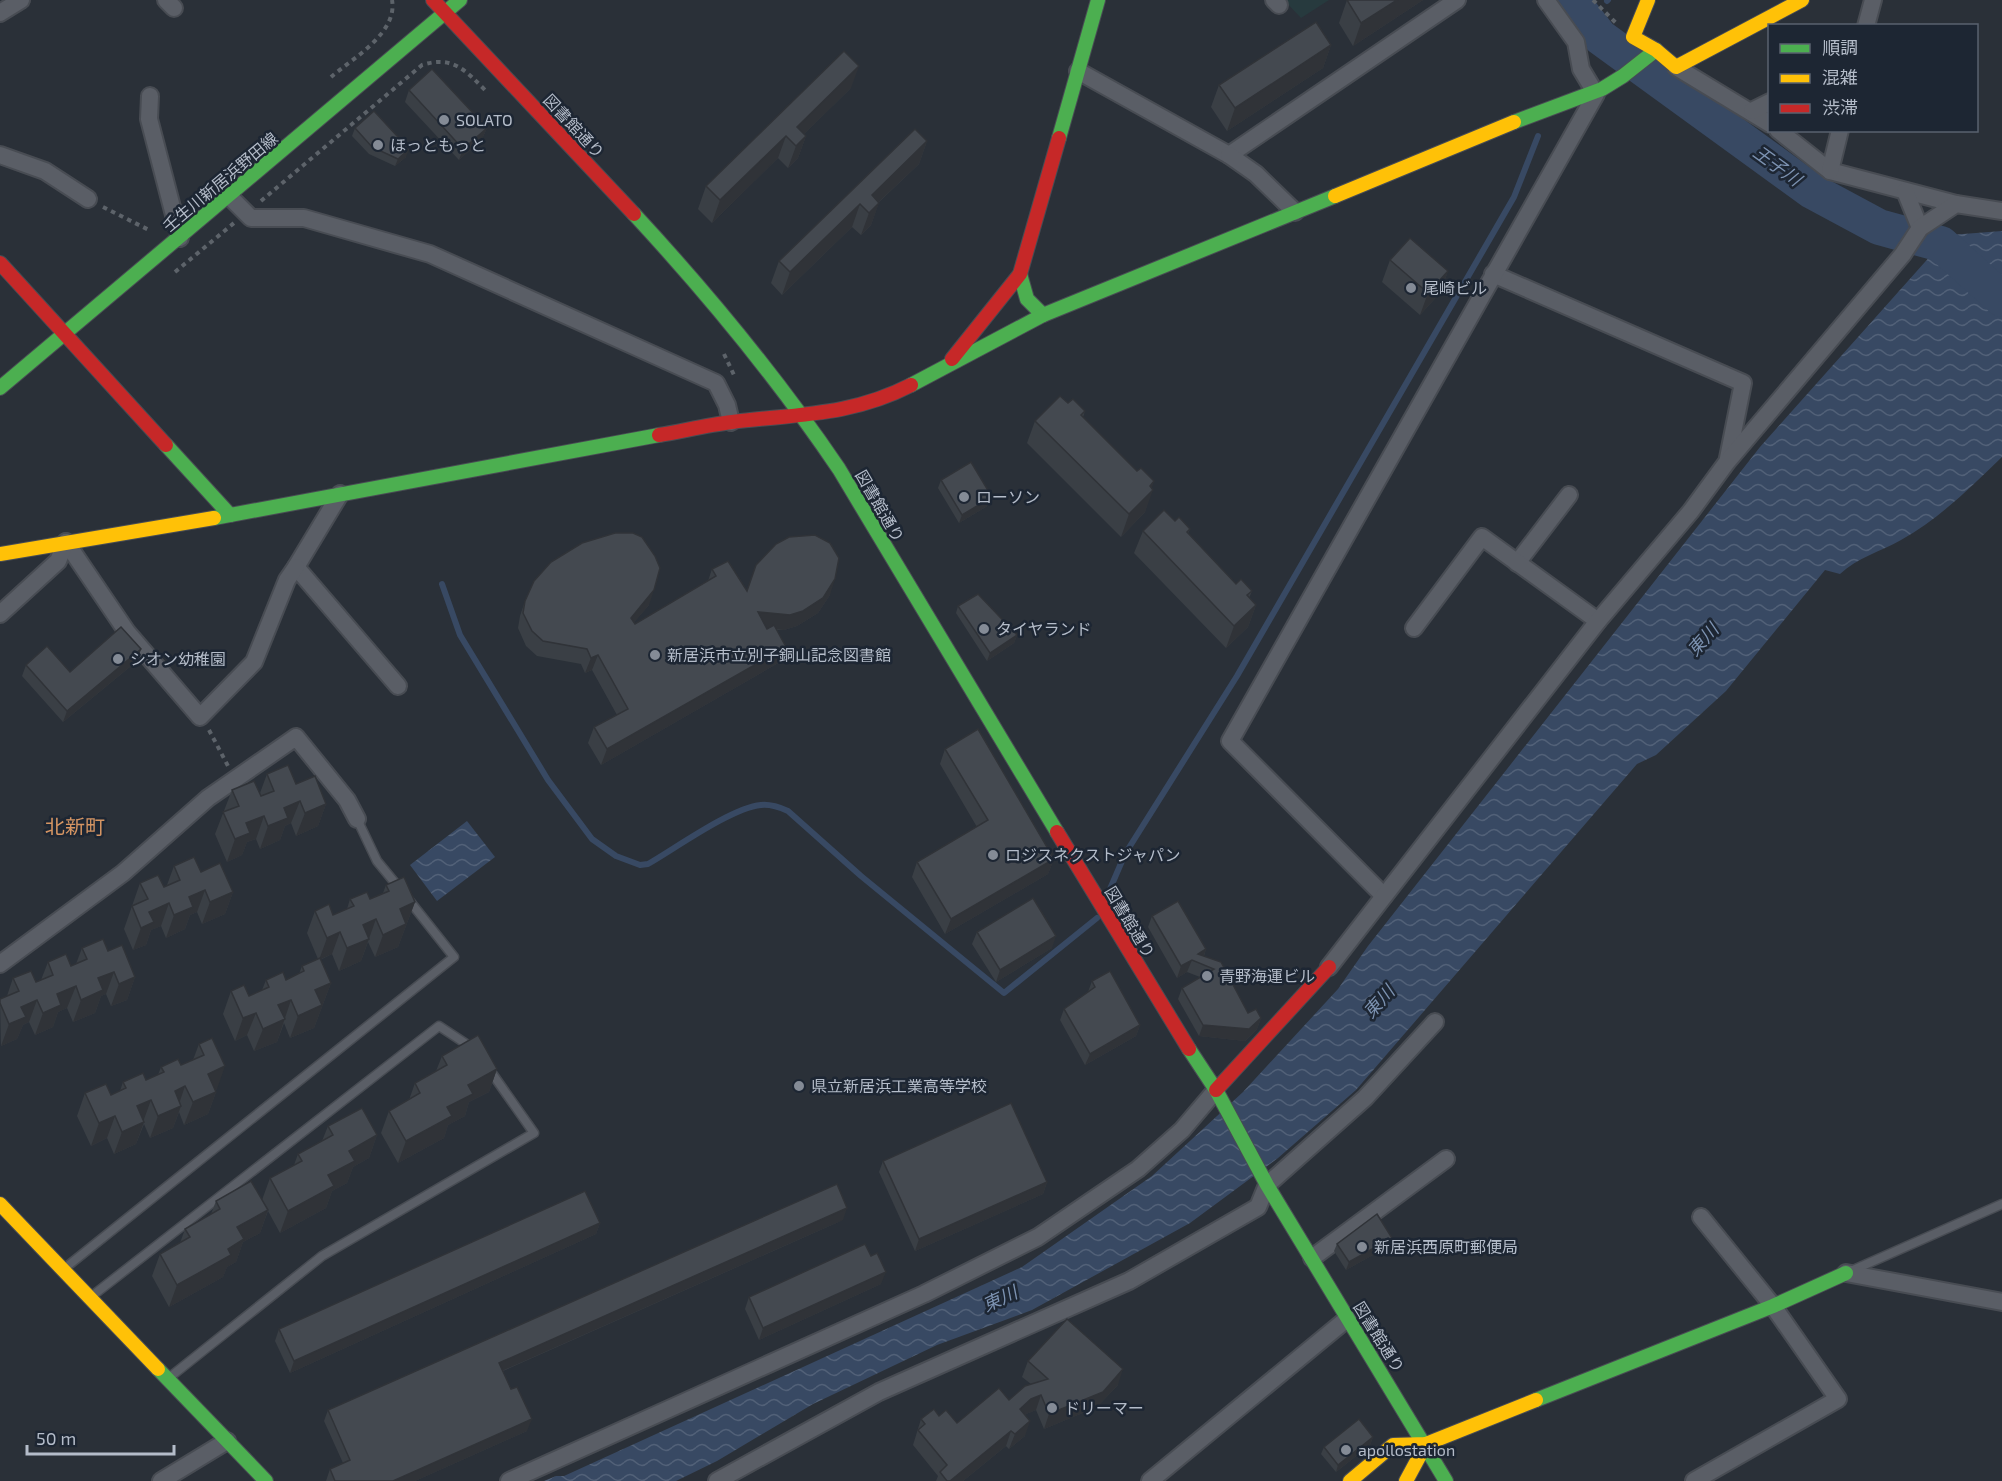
<svg xmlns="http://www.w3.org/2000/svg" width="2002" height="1481" font-family="'Exo 2','Noto Sans JP',sans-serif">
<style>
.green{fill:#273a3e}
.water{fill:url(#water-waves)}
.lines{fill:none;stroke-linecap:round;stroke-linejoin:round}
.stream{stroke:#384963;stroke-width:6}
.river{stroke:#384963;stroke-width:36}
.lane-casing{stroke:#484c53;stroke-width:11}
.street-casing{stroke:#484c53;stroke-width:20}
.fast-casing{stroke:#484c53;stroke-width:16}
.slow-casing{stroke:#484c53;stroke-width:16}
.jam-casing{stroke:#484c53;stroke-width:16}
.path{stroke:#5d636a;stroke-width:4;stroke-dasharray:4.5 4.5;stroke-linecap:butt}
.lane{stroke:#5a5e66;stroke-width:8}
.street{stroke:#5a5e66;stroke-width:16}
.fast{stroke:#4caf50;stroke-width:14}
.slow{stroke:#ffc107;stroke-width:14}
.jam{stroke:#c62828;stroke-width:14}
.wall{fill:#3a3f45}
.shaded-wall{fill:#303338}
.building{fill:#444950;stroke:#303338;stroke-width:1.5}
.poi-dot{fill:#848b96;stroke:#1d2633;stroke-width:2}
.labels{text-anchor:middle;stroke-width:5;stroke-linejoin:round;paint-order:stroke}
.poi-label{font-size:16px;fill:#b4bcc9;stroke:#1d2633;text-anchor:start}
.street-label{font-size:16px;fill:#b4bcc9;stroke:#1d2633}
.water-label{font-size:18px;font-style:italic;fill:#7c92b1;stroke:#1d2633}
.quarter-label{font-size:20px;fill:#d59563;stroke:#1d2633}
</style>
<defs>
<pattern id="water-waves" width="16" height="10" patternUnits="userSpaceOnUse" patternTransform="scale(1.5)"><rect width="16" height="10" fill="#384963"/><path d="M0 5q4-4 8 0t8 0" fill="none" stroke="#526178"/></pattern>
</defs>
<rect width="100%" height="100%" fill="#2a3038"/>
<path class="green" d="M1284 0H1329L1301 18Z"/>
<g class="water">
<path d="M2002 231V457C1970 488 1940 518 1901 540 1880 552 1858 557 1840 574L1825 570 1726 691 1656 755 1637 764 1356 1090 1278 1158 1190 1223 1032 1310 937 1345 813 1404 717 1461 676 1481H544L556 1476H564L1022 1267 1152 1176 1243 1092 1338 989 1368 946 1760 447 1941 244 1950 235Z"/>
<path d="M467 821 495 857 437 901 410 865Z"/>
</g>
<g class="lines">
<g class="stream">
<path d="M1607 1 1608 0"/>
<path d="M1600 37 1603 23"/>
<path d="M442 584 460 635 548 780 592 839 616 856 640 865 648 864C676 848 731 808 761 805 771 804 779 807 788 811L861 876 1004 993 1097 918"/>
<path d="M1110 889 1125 854 1237 676 1514 197 1538 136"/>
</g>
<path class="river" d="M1571 0 1600 37 1812 191 1879 227 1941 244 2002 299"/>
<defs>
<g id="lane">
<path d="M357 819 377 861 400 889"/>
<path d="M65 1268 454 957 408 899"/>
<path d="M1851 1271 2002 1204"/>
<path d="M92 1296 439 1026 474 1049"/>
<path d="M170 1377 322 1256 534 1133 489 1069"/>
</g>
<g id="street">
<path d="M166 0 174 8"/>
<path d="M1274 0 1279 5"/>
<path d="M0 13 21 0"/>
<path d="M1866 26 1873 0"/>
<path d="M1676 67 1770 124"/>
<path d="M1078 71 1229 155 1457 0"/>
<path d="M150 96 149 119 180 238"/>
<path d="M1752 111 1770 102"/>
<path d="M1778 130 1830 171 1956 204"/>
<path d="M0 155 45 171 88 199"/>
<path d="M1229 155 1256 174 1295 212"/>
<path d="M1830 171 1840 130"/>
<path d="M1905 191 1920 228"/>
<path d="M229 196 251 218H304L430 254 716 383 727 405 731 422"/>
<path d="M1493 274 1743 383 1728 458"/>
<path d="M340 494 296 567 398 686"/>
<path d="M66 542 127 632 200 717 254 662 287 580 296 567"/>
<path d="M1517 563 1569 495"/>
<path d="M0 614 58 561 66 542"/>
<path d="M1414 628 1482 537 1598 621"/>
<path d="M1384 896 1230 741 1596 94 1581 69 1576 42 1546 0"/>
<path d="M0 964 123 873 208 798 296 737 347 800 357 819"/>
<path d="M1329 967 1598 621 1691 511 1727 462 1903 254 1920 228 1956 204 2002 211"/>
<path d="M1312 1258 1446 1159"/>
<path d="M1846 1273 2002 1302"/>
<path d="M161 1481 227 1441"/>
<path d="M509 1481 924 1294 1038 1237 1138 1169 1182 1130 1216 1090"/>
<path d="M717 1481 879 1392 1129 1281 1258 1207 1267 1185 1365 1098 1435 1022"/>
<path d="M1150 1481 1348 1318"/>
<path d="M1694 1481 1838 1399 1773 1306 1701 1217"/>
</g>
<g id="fast">
<path d="M1514 122 1602 89 1623 76 1656 50"/>
<path d="M1059 138 1098 0"/>
<path d="M634 214C708 294 778 379 839 469L1057 832"/>
<path d="M1020 274 1027 299 1043 315"/>
<path d="M911 385 1043 315 1335 196"/>
<path d="M0 388 460 0"/>
<path d="M166 445 230 515"/>
<path d="M214 518 659 435"/>
<path d="M1189 1049 1216 1090 1267 1185 1446 1481"/>
<path d="M158 1369 266 1481"/>
<path d="M1536 1400 1773 1306 1846 1273"/>
</g>
<g id="slow">
<path d="M1648 0 1633 37 1656 50 1676 67 1802 0"/>
<path d="M1335 196 1514 122"/>
<path d="M0 554 214 518"/>
<path d="M0 1204 158 1369"/>
<path d="M1350 1481 1393 1445 1426 1444 1536 1400"/>
<path d="M1406 1481 1426 1444"/>
</g>
<g id="jam">
<path d="M433 0 634 214"/>
<path d="M0 263 166 445"/>
<path d="M952 359 1020 274 1059 138"/>
<path d="M659 435C683 431 707 425 732 422 796 414 851 416 911 385"/>
<path d="M1057 832 1189 1049"/>
<path d="M1216 1090 1329 967"/>
</g>
</defs>
<use href="#lane" class="lane-casing"/>
<use href="#street" class="street-casing"/>
<use href="#fast" class="fast-casing"/>
<use href="#slow" class="slow-casing"/>
<use href="#jam" class="jam-casing"/>
<g class="path">
<path d="M1593 0 1616 23"/>
<path d="M331 77C353 58 398 33 392 0"/>
<path d="M261 201 422 65C453 55 466 71 486 91"/>
<path d="M103 207 151 231"/>
<path d="M175 272 234 223"/>
<path d="M724 354 734 375"/>
<path d="M209 730 228 766"/>
</g>
<use href="#lane" class="lane"/>
<use href="#street" class="street"/>
<use href="#fast" class="fast"/>
<use href="#slow" class="slow"/>
<use href="#jam" class="jam"/>
</g>
<g class="wall">
<path d="M1347 0H1423L1353 46 1339 23Z"/>
<path d="M1331 45 1323 68 1227 131 1211 107 1219 85Z"/>
<path d="M851 88 804 134 806 136 798 158 788 168 778 158 712 223 698 209 706 186Z"/>
<path d="M409 90 487 128 482 139 459 160 405 102Z"/>
<path d="M355 128 406 157 395 166 369 154 352 136Z"/>
<path d="M927 141 919 164 879 202 871 225 861 235 852 227 782 295 771 283 779 261Z"/>
<path d="M1390 260 1448 271 1440 293 1420 315 1382 282Z"/>
<path d="M1068 403 1085 411 1083 417 1152 488 1145 512 1121 537 1027 443 1035 421Z"/>
<path d="M941 480 992 497 989 505 959 523 938 488Z"/>
<path d="M1175 521 1190 529 1188 534 1236 584 1252 591 1249 598 1256 605 1248 627 1226 648 1134 553 1143 531Z"/>
<path d="M712 569 747 591 830 595 818 613 797 626 784 630H776L786 647 780 662 601 765 588 743 594 727 617 715 592 670 585 673 581 664 537 656 526 646 518 628 520 616 525 601 649 605 634 622 635 624 708 581Z"/>
<path d="M958 606 1017 635 1014 643 987 661 956 613Z"/>
<path d="M141 649 137 661 63 722 22 676 26 665 70 672Z"/>
<path d="M945 749 1054 859 1048 874 945 934 912 877 917 862 977 827 940 764Z"/>
<path d="M267 774 296 784 326 804 318 826 296 836 291 823 285 826 280 840 260 849 256 839 247 842 242 855 227 862 215 834 232 790 260 793Z"/>
<path d="M174 866 201 872 233 892 225 914 202 924 197 912 190 915 185 929 166 938 161 926 151 930 146 945 133 950 124 929 140 883 164 887 167 885Z"/>
<path d="M386 885 415 902 398 947 375 957 368 942 361 961 339 971 332 954 320 960 331 983 314 1028 290 1038 284 1023 277 1042 254 1051 247 1035 235 1041 223 1014 231 991 249 996 262 990 266 980H286L299 974 302 966 318 959 307 933 315 911 333 915 347 909 350 899H370L383 893Z"/>
<path d="M1152 916 1206 949 1204 956 1248 1013 1261 1018 1257 1029 1245 1041 1199 1036 1178 999 1182 988 1200 977 1187 972 1177 978 1148 927Z"/>
<path d="M977 932 1052 948 996 982 972 944Z"/>
<path d="M82 948 108 951 135 977 127 1000 111 1006 106 994 101 996 95 1013 73 1022 67 1008 58 1012 53 1027 35 1035 29 1022 23 1025 17 1039 1 1046 0 999 7 996 13 978 36 982 41 980 48 962 71 966 76 964Z"/>
<path d="M1092 981 1140 1025 1136 1036 1085 1065 1060 1020 1064 1009 1088 992Z"/>
<path d="M212 1038 217 1089 215 1090 216 1092 208 1114 184 1125 179 1112 173 1128 150 1138 144 1124 136 1144 114 1154 107 1138 91 1146 77 1116 85 1093 111 1095 120 1091 123 1082 146 1080 158 1075 161 1067 181 1065 193 1060 199 1044Z"/>
<path d="M442 1056 497 1069 489 1092 469 1102 465 1116 448 1125 444 1138 398 1163 381 1133 389 1111 409 1100 415 1083 436 1071Z"/>
<path d="M328 1126 377 1135 369 1158 353 1167 347 1183 332 1191 326 1208 280 1233 268 1211 260 1233 243 1242 236 1262 227 1267 223 1277 169 1307 152 1276 160 1254 180 1243 185 1229 211 1214 216 1201 262 1200 270 1178 294 1165 298 1154 322 1141Z"/>
<path d="M883 1161 1047 1182 1043 1194 915 1251 879 1172Z"/>
<path d="M843 1220 503 1371 527 1431 415 1481H326L330 1469 343 1463 324 1421 328 1410Z"/>
<path d="M600 1223 596 1234 290 1373 275 1341 279 1329Z"/>
<path d="M1337 1244 1389 1246 1346 1270 1334 1251Z"/>
<path d="M881 1284 759 1340 745 1309 749 1297Z"/>
<path d="M1028 1361 1118 1385 1097 1407 1044 1429 1036 1410 1026 1414 1025 1415V1436L1009 1449 1006 1446 963 1481H936L938 1476 913 1445 921 1419 957 1423 1009 1400 1031 1384 1022 1377Z"/>
<path d="M1373 1437 1370 1445 1336 1472 1321 1454 1324 1447Z"/>
</g>
<g class="shaded-wall">
<path d="M1397 0H1423L1353 46 1361 23Z"/>
<path d="M1331 45 1323 68 1227 131 1235 108Z"/>
<path d="M859 66 851 88 794 144 797 127Z"/>
<path d="M487 128 482 139 459 160 463 149Z"/>
<path d="M786 136 778 158 712 223 720 200Z"/>
<path d="M806 136 798 158 788 168 796 146Z"/>
<path d="M927 141 919 164 868 212 872 195Z"/>
<path d="M409 149 406 157 395 166 398 159Z"/>
<path d="M879 203 871 225 861 235 869 213Z"/>
<path d="M860 204 852 227 782 295 790 272Z"/>
<path d="M1448 271 1440 293 1420 315 1428 293Z"/>
<path d="M1154 481 1150 493 1153 490 1145 512 1121 537 1129 514 1150 486Z"/>
<path d="M992 497 989 505 959 523 962 515Z"/>
<path d="M835 579 830 595 818 613 797 626 784 630 753 627 758 612Z"/>
<path d="M654 590 649 605 625 633 631 618Z"/>
<path d="M1256 605 1248 627 1226 648 1234 626Z"/>
<path d="M1017 635 1014 643 987 661 990 653Z"/>
<path d="M786 647 780 662 601 765 607 749Z"/>
<path d="M141 649 137 661 63 722 67 711Z"/>
<path d="M598 655 592 670 585 673 591 658Z"/>
<path d="M300 801 291 823 285 826 280 840 260 849 268 826 284 808Z"/>
<path d="M326 804 318 826 296 836 305 813Z"/>
<path d="M264 816 256 839 247 842 242 855 227 862 235 839 246 823Z"/>
<path d="M1054 859 1048 874 945 934 951 919Z"/>
<path d="M205 890 197 912 190 915 185 929 166 938 174 915 189 897Z"/>
<path d="M233 892 225 914 202 924 210 902Z"/>
<path d="M415 902 398 947 375 957 383 935 400 909Z"/>
<path d="M169 903 161 926 151 930 146 945 133 950 141 928 149 912Z"/>
<path d="M376 919 361 961 339 971 347 948 363 925Z"/>
<path d="M340 932 332 954 319 960 327 938Z"/>
<path d="M1056 936 1052 948 996 982 1000 970Z"/>
<path d="M1206 949 1202 961 1198 954Z"/>
<path d="M1192 960 1187 972 1177 978 1181 966Z"/>
<path d="M114 972 106 994 101 996 95 1013 73 1022 81 1000 98 978Z"/>
<path d="M135 977 127 1000 111 1006 119 984Z"/>
<path d="M331 983 314 1028 290 1038 298 1016 315 990Z"/>
<path d="M76 986 67 1008 58 1012 53 1027 35 1035 43 1013 57 994Z"/>
<path d="M37 1000 29 1022 23 1025 17 1039 1 1046 9 1024 21 1007Z"/>
<path d="M291 1000 277 1042 254 1051 263 1029 278 1005Z"/>
<path d="M256 1013 247 1035 235 1041 243 1018Z"/>
<path d="M1261 1018 1257 1029 1245 1041 1199 1036 1203 1025Z"/>
<path d="M1140 1025 1136 1036 1085 1065 1090 1054Z"/>
<path d="M225 1066 217 1089 200 1096 208 1074Z"/>
<path d="M497 1069 489 1092 469 1102 465 1116 448 1125 444 1138 398 1163 406 1141 447 1107 468 1085Z"/>
<path d="M185 1086 178 1107 181 1106 173 1128 150 1138 158 1116 175 1091Z"/>
<path d="M216 1092 208 1114 184 1125 193 1102Z"/>
<path d="M151 1100 143 1122 137 1106Z"/>
<path d="M115 1116 107 1138 91 1146 99 1123Z"/>
<path d="M144 1122 136 1144 114 1154 122 1132Z"/>
<path d="M377 1135 369 1158 353 1167 347 1183 332 1191 326 1208 280 1233 288 1211 328 1175 349 1151Z"/>
<path d="M1047 1182 1043 1194 915 1251 919 1239Z"/>
<path d="M847 1208 843 1220 495 1374 499 1363Z"/>
<path d="M268 1210 260 1233 243 1242 236 1262 227 1267 223 1277 169 1307 177 1285 237 1227Z"/>
<path d="M600 1223 596 1234 290 1373 294 1361Z"/>
<path d="M1392 1238 1389 1246 1346 1270 1349 1262Z"/>
<path d="M886 1272 881 1284 759 1340 763 1328Z"/>
<path d="M1123 1369 1118 1385 1097 1407 1044 1429 1049 1414Z"/>
<path d="M1041 1395 1036 1410 1026 1414 1014 1424 1020 1409 1031 1399Z"/>
<path d="M532 1419 527 1431 415 1481H393Z"/>
<path d="M1030 1421 1025 1436 1009 1449 1015 1434Z"/>
<path d="M1011 1431 1006 1446 963 1481H950Z"/>
<path d="M1373 1437 1370 1445 1336 1472 1338 1465Z"/>
</g>
<g class="building">
<path d="M1347 0H1397L1361 23Z"/>
<path d="M1316 22 1331 45 1235 108 1219 85Z"/>
<path d="M844 51 859 66 797 127 806 136 796 146 786 136 720 200 706 186Z"/>
<path d="M432 69 487 128 463 149 409 90Z"/>
<path d="M374 111 409 149 398 159 372 147 355 128Z"/>
<path d="M915 129 927 141 872 195 879 203 869 213 860 204 790 272 779 261Z"/>
<path d="M1410 238 1448 271 1428 293 1390 260Z"/>
<path d="M1060 396 1068 403 1073 399 1085 411 1081 415 1137 471 1141 468 1154 481 1150 486 1153 490 1129 514 1035 421Z"/>
<path d="M971 462 992 497 962 515 941 480Z"/>
<path d="M1164 510 1175 521 1179 517 1190 529 1187 532 1236 584 1241 579 1252 591 1247 595 1256 605 1234 626 1143 531Z"/>
<path d="M615 533H633L642 537 655 556 660 568 654 590 631 618 635 624 716 576 712 569 728 561 747 591 756 565 776 544 789 537 815 535 830 543 839 558 835 579 823 598 803 611 790 615 758 612 767 629 774 625 786 647 607 749 594 727 628 709 598 655 591 658 587 649 543 641 532 631 523 613 525 601 534 581 551 562 582 543Z"/>
<path d="M978 594 1017 635 990 653 958 606Z"/>
<path d="M121 627 141 649 67 711 26 665 47 646 70 672Z"/>
<path d="M978 729 1054 859 951 919 917 862 988 820 945 749Z"/>
<path d="M288 765 296 784 315 776 326 804 305 813 300 801 284 808 288 818 268 826 264 816 246 823 250 833 235 839 223 812 239 806 232 790 254 781 261 796 274 791 267 774Z"/>
<path d="M194 857 201 872 220 863 233 892 210 902 205 890 189 897 193 907 174 915 169 903 149 912 154 922 141 928 132 906 148 899 140 883 158 875 164 887 180 880 174 866Z"/>
<path d="M404 877 415 902 400 909 406 924 383 935 376 919 363 925 369 939 347 948 340 932 327 938 315 911 329 904 333 915 354 906 350 899 367 892 370 899 389 891 386 885Z"/>
<path d="M1033 898 1056 936 1000 970 977 932Z"/>
<path d="M1178 901 1206 949 1198 954 1221 962 1248 1013 1256 1009 1261 1018 1249 1029 1203 1025 1182 988 1214 969 1192 960 1181 966 1152 916Z"/>
<path d="M103 939 108 951 122 945 135 977 119 984 114 972 98 978 103 990 81 1000 76 986 57 994 61 1005 43 1013 37 1000 21 1007 26 1017 9 1024 0 1003V999L19 991 13 978 31 971 36 982 53 975 48 962 66 954 71 966 87 959 82 948Z"/>
<path d="M320 958 331 983 315 990 322 1005 298 1016 291 1000 278 1005 285 1019 263 1029 256 1013 243 1018 231 991 244 985 249 996 269 987 266 980 283 972 286 980 304 971 302 966Z"/>
<path d="M1110 971 1140 1025 1090 1054 1064 1009 1095 987 1092 981Z"/>
<path d="M478 1035 497 1069 468 1085 473 1094 447 1107 452 1116 406 1141 389 1111 420 1093 415 1083 447 1065 442 1056Z"/>
<path d="M212 1038 225 1066 208 1074 216 1092 193 1102 185 1086 175 1091 181 1106 158 1116 151 1100 137 1106 144 1122 122 1132 115 1116 99 1123 85 1093 106 1084 111 1095 126 1088 123 1082 143 1073 146 1080 164 1072 161 1067 178 1059 181 1065 204 1055 199 1044Z"/>
<path d="M1011 1103 1047 1182 919 1239 883 1161Z"/>
<path d="M362 1108 377 1135 349 1151 355 1161 328 1175 334 1186 288 1211 270 1178 302 1161 298 1154 333 1135 328 1126Z"/>
<path d="M251 1181 268 1210 237 1227 244 1239 228 1249 231 1255 177 1285 160 1254 190 1237 185 1229 220 1209 216 1201Z"/>
<path d="M837 1184 847 1208 499 1363 511 1389 517 1387 532 1419 393 1481H335L330 1469 350 1460 328 1410Z"/>
<path d="M585 1191 600 1223 294 1361 279 1329Z"/>
<path d="M1377 1214 1392 1238 1349 1262 1337 1244Z"/>
<path d="M865 1244 871 1256 877 1253 886 1272 763 1328 749 1297Z"/>
<path d="M1067 1319 1123 1369 1103 1392 1049 1414 1041 1395 1031 1399 1020 1409 1030 1421 1015 1434 1011 1431 950 1481H947L940 1472 947 1465 918 1430 925 1424 921 1419 934 1409 939 1416 946 1410 957 1423 999 1388 1009 1400 1025 1386 1048 1379 1028 1361Z"/>
<path d="M1359 1419 1373 1437 1338 1465 1324 1447Z"/>
</g>
<g class="poi-dot">
<circle cx="444" cy="120" r="6"/>
<circle cx="378" cy="145" r="6"/>
<circle cx="1411" cy="288" r="6"/>
<circle cx="964" cy="497" r="6"/>
<circle cx="984" cy="629" r="6"/>
<circle cx="655" cy="655" r="6"/>
<circle cx="118" cy="659" r="6"/>
<circle cx="993" cy="855" r="6"/>
<circle cx="1207" cy="976" r="6"/>
<circle cx="799" cy="1086" r="6"/>
<circle cx="1362" cy="1247" r="6"/>
<circle cx="1052" cy="1408" r="6"/>
<circle cx="1346" cy="1450" r="6"/>
</g>
<g class="labels">
<g class="poi-label">
<text x="456" y="126">SOLATO</text>
<text x="390" y="151">ほっともっと</text>
<text x="1423" y="294">尾崎ビル</text>
<text x="976" y="503">ローソン</text>
<text x="996" y="635">タイヤランド</text>
<text x="667" y="661">新居浜市立別子銅山記念図書館</text>
<text x="130" y="665">シオン幼稚園</text>
<text x="1005" y="861">ロジスネクストジャパン</text>
<text x="1219" y="982">青野海運ビル</text>
<text x="811" y="1092">県立新居浜工業高等学校</text>
<text x="1374" y="1253">新居浜西原町郵便局</text>
<text x="1064" y="1414">ドリーマー</text>
<text x="1358" y="1456">apollostation</text>
</g>
<g class="street-label">
<text transform="translate(574 126) rotate(47)" y="6">図書館通り</text>
<text transform="translate(220 182) rotate(-40)" y="6">壬生川新居浜野田線</text>
<text transform="translate(880 506) rotate(60)" y="6">図書館通り</text>
<text transform="translate(1130 922) rotate(59)" y="6">図書館通り</text>
<text transform="translate(1379 1337) rotate(58)" y="6">図書館通り</text>
</g>
<g class="water-label">
<text transform="translate(1777 166) rotate(36)" y="6">王子川</text>
<text transform="translate(1703 640) rotate(-48)" y="6">東川</text>
<text transform="translate(1379 1002) rotate(-48)" y="6">東川</text>
<text transform="translate(1000 1299) rotate(-25)" y="6">東川</text>
</g>
<g class="quarter-label">
<text x="75" y="834">北新町</text>
</g>
</g>
<rect x="1768" y="24" width="210" height="108" fill="#1d2633" stroke="#59626f" stroke-width="1.5"/>
<rect x="1780" y="44" width="30" height="9" fill="#4caf50" stroke="#59626f" stroke-width="1.5"/>
<text x="1822" y="54" font-size="18" fill="#b4bcc9">順調</text>
<rect x="1780" y="74" width="30" height="9" fill="#ffc107" stroke="#59626f" stroke-width="1.5"/>
<text x="1822" y="84" font-size="18" fill="#b4bcc9">混雑</text>
<rect x="1780" y="104" width="30" height="9" fill="#c62828" stroke="#59626f" stroke-width="1.5"/>
<text x="1822" y="114" font-size="18" fill="#b4bcc9">渋滞</text>
<path d="M27 1445v9h147v-9" fill="none" stroke="#b4bcc9" stroke-width="3"/>
<text x="36" y="1445" font-size="18" fill="#b4bcc9" stroke="#1d2633" stroke-width="4.5" paint-order="stroke">50 m</text>
</svg>
